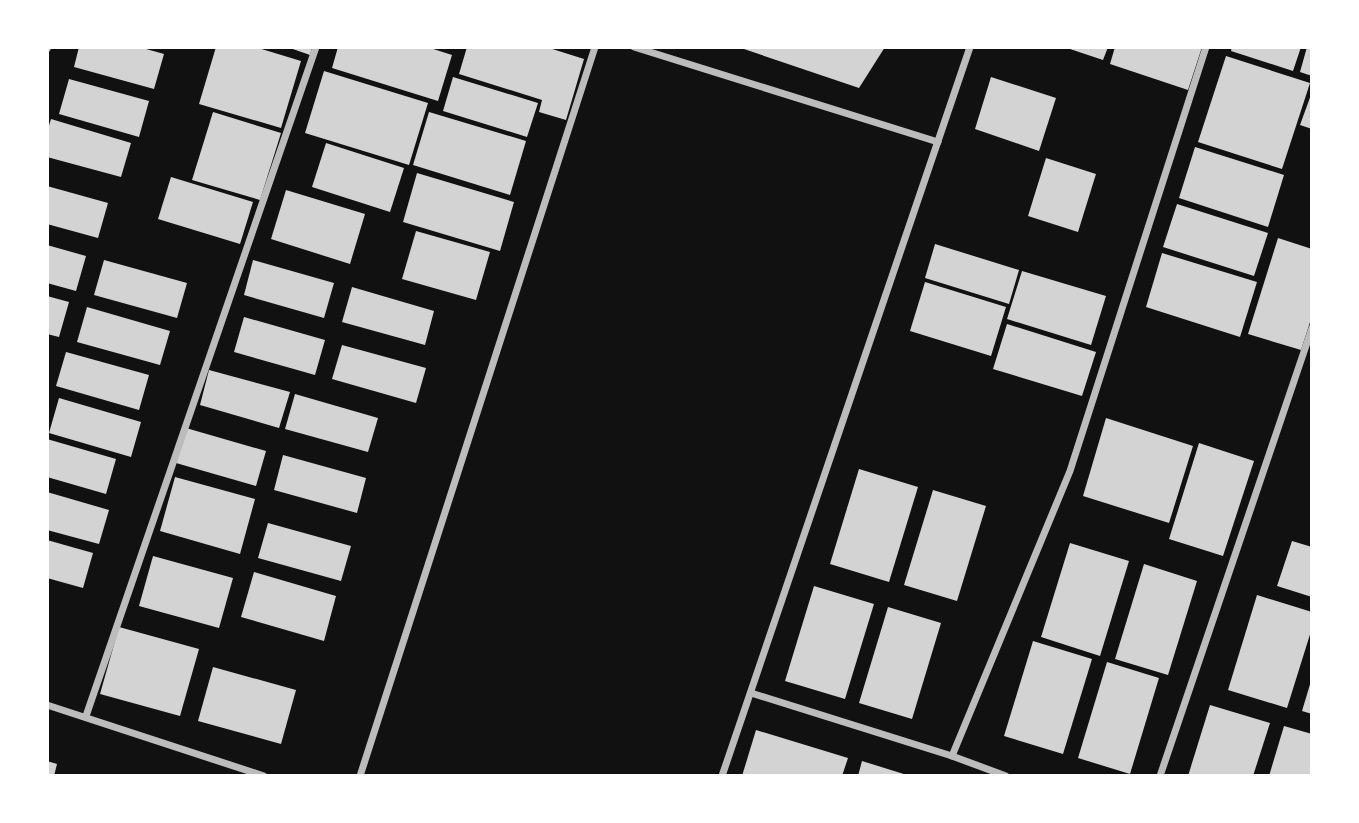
<svg xmlns="http://www.w3.org/2000/svg" width="1359" height="823" font-family="Literata,serif">
<style>
.building{fill:#d3d3d3}
.lines{fill:none;stroke-linecap:round;stroke-linejoin:round}
.minor{stroke:#bcbcbc;stroke-width:7}
</style>
<rect width="100%" height="100%" fill="#111"/>
<g class="building">
<path d="M79 47H139L164 54 154 89 74 67Z"/>
<path d="M216 47H255L301 61 281 128 199 104Z"/>
<path d="M287 47H312L310 55Z"/>
<path d="M338 47H427L452 55 438 101 332 68Z"/>
<path d="M467 47H546L584 59 566 120 539 112 542 100 459 74Z"/>
<path d="M738 47H885L859 88Z"/>
<path d="M1064 47H1108L1103 60Z"/>
<path d="M1115 47H1202L1188 90 1110 64Z"/>
<path d="M1232 47H1301L1293 71 1231 51Z"/>
<path d="M1307 47H1312V76L1300 72Z"/>
<path d="M1226 56 1310 83 1282 169 1198 142Z"/>
<path d="M324 71 428 103 409 165 305 133Z"/>
<path d="M453 77 538 103 527 137 443 111Z"/>
<path d="M991 77 1056 98 1039 151 975 129Z"/>
<path d="M69 79 149 101 139 137 59 114Z"/>
<path d="M1312 92V129L1300 125Z"/>
<path d="M213 112 281 133 260 200 192 180Z"/>
<path d="M429 112 526 141 510 195 413 165Z"/>
<path d="M51 119 131 143 121 177 47 157V132Z"/>
<path d="M326 143 404 168 390 212 312 187Z"/>
<path d="M1195 147 1284 175 1268 227 1179 198Z"/>
<path d="M1046 158 1096 174 1078 232 1028 216Z"/>
<path d="M417 173 514 202 500 251 403 222Z"/>
<path d="M171 177 253 202 240 244 158 219Z"/>
<path d="M47 186 108 203 98 238 47 224Z"/>
<path d="M286 190 365 214 350 264 271 239Z"/>
<path d="M1177 204 1268 233 1254 276 1163 247Z"/>
<path d="M416 231 490 252 476 300 402 279Z"/>
<path d="M1278 238 1312 249V316L1301 350 1248 334Z"/>
<path d="M935 244 1019 270 1009 304 925 278Z"/>
<path d="M47 245 86 256 76 291 47 283Z"/>
<path d="M1162 253 1257 282 1240 337 1146 307Z"/>
<path d="M104 260 187 283 177 318 94 295Z"/>
<path d="M253 260 334 283 324 318 244 295Z"/>
<path d="M1022 271 1106 296 1091 345 1007 319Z"/>
<path d="M925 282 1006 307 991 356 910 331Z"/>
<path d="M352 287 434 311 425 345 342 322Z"/>
<path d="M47 296 69 302 59 337 47 334Z"/>
<path d="M87 307 170 331 160 365 77 342Z"/>
<path d="M244 317 325 340 315 375 234 352Z"/>
<path d="M1007 324 1096 352 1082 396 993 369Z"/>
<path d="M342 345 426 368 416 403 332 379Z"/>
<path d="M66 352 149 375 139 410 56 386Z"/>
<path d="M209 370 290 392 279 428 200 405Z"/>
<path d="M295 394 378 418 368 452 285 429Z"/>
<path d="M59 398 141 422 131 457 49 433Z"/>
<path d="M1106 418 1193 446 1169 523 1083 496Z"/>
<path d="M186 428 266 451 256 486 176 463Z"/>
<path d="M47 439 116 459 106 494 47 477Z"/>
<path d="M1199 443 1254 461 1223 556 1169 539Z"/>
<path d="M283 455 366 478 357 513 274 490Z"/>
<path d="M859 469 918 487 889 582 830 564Z"/>
<path d="M175 477 255 499 240 554 160 531Z"/>
<path d="M933 490 986 506 957 601 904 585Z"/>
<path d="M47 492 109 510 99 544 47 530Z"/>
<path d="M268 523 351 546 341 581 258 558Z"/>
<path d="M47 540 93 553 83 588 47 578Z"/>
<path d="M1292 541 1312 547V597L1277 586Z"/>
<path d="M1070 543 1129 561 1100 656 1041 637Z"/>
<path d="M153 556 233 578 219 628 139 606Z"/>
<path d="M1144 564 1197 581 1168 675 1115 659Z"/>
<path d="M254 572 336 596 324 641 241 617Z"/>
<path d="M814 586 874 604 845 699 785 681Z"/>
<path d="M1257 595 1312 612V628L1287 708 1228 690Z"/>
<path d="M888 607 941 623 912 719 859 703Z"/>
<path d="M119 627 199 649 180 716 100 694Z"/>
<path d="M1033 641 1092 659 1063 754 1004 736Z"/>
<path d="M1107 662 1159 678 1130 774 1078 758Z"/>
<path d="M213 667 296 690 281 744 198 721Z"/>
<path d="M1311 681H1312V714L1302 711Z"/>
<path d="M1210 705 1270 723 1253 776H1188Z"/>
<path d="M1284 726 1312 734V776H1269Z"/>
<path d="M756 730 848 758 842 776H742Z"/>
<path d="M47 761 57 764 54 776H47Z"/>
<path d="M862 761 907 775V776H858Z"/>
</g>
<g class="lines">
<g class="minor">
<path d="M634 47 938 142"/>
<path d="M47 49 48 47"/>
<path d="M751 693 952 756 1006 776"/>
<path d="M47 705 264 776"/>
<path d="M86 716 316 47"/>
<path d="M952 756 1070 471 1206 47"/>
<path d="M360 776 595 47"/>
<path d="M722 776 970 47"/>
<path d="M1160 776 1312 328"/>
</g>
</g>
<rect width="1359" height="823" fill="none" stroke="#ffffff" stroke-width="98"/>
</svg>
